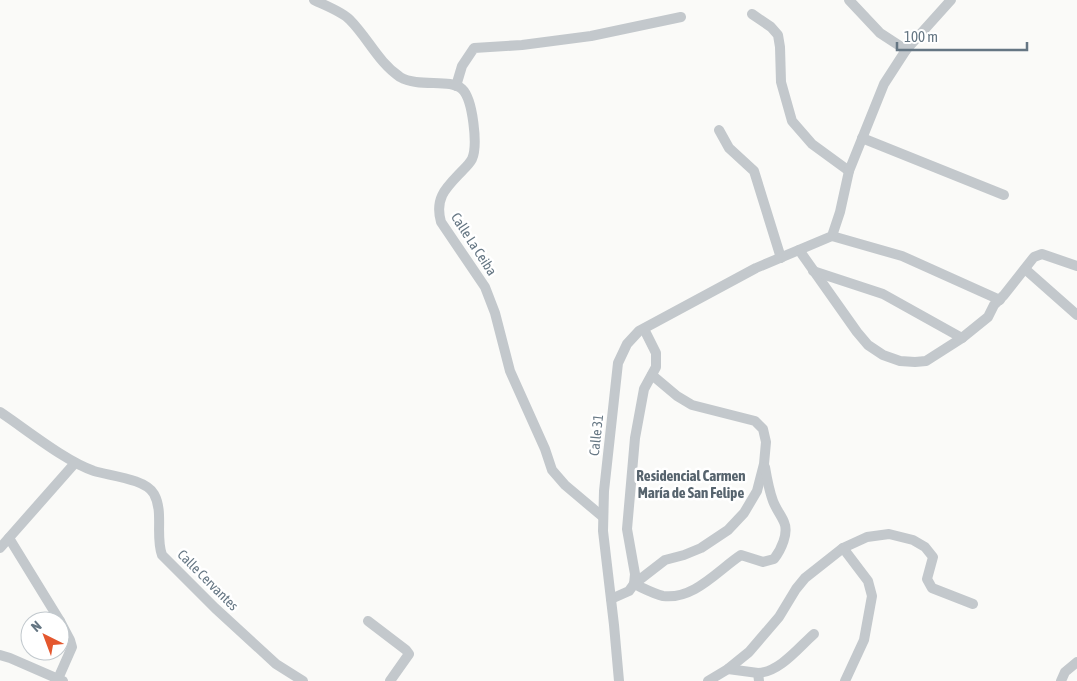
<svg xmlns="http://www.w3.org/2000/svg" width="1077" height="681" font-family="'Asap Condensed',sans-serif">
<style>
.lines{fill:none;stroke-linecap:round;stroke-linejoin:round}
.street{stroke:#c3c8cc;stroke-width:10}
.labels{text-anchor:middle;stroke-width:5;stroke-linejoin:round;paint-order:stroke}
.street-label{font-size:14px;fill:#657683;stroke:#fff}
.neighbourhood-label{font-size:15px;font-weight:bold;fill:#57646e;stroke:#fff}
</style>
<rect width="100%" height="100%" fill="#fafaf8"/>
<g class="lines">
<g class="street">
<path d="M314 0C324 5 343 12 350 20 368 38 378 62 400 77 419 88 450 78 462 89 473 99 478 146 472 159 470 163 466 167 463 170 447 187 434 197 441 222L485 287 495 313 510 371 545 449 552 470 565 485 603 517"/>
<path d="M849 0 880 33 906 50"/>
<path d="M752 14 771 27 778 35 780 47 781 82 792 121 812 144 849 171"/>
<path d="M456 86 462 66 474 48 522 45 591 36 681 17"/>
<path d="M719 130 729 148 754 171 781 258"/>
<path d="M862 138 1004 195"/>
<path d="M832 236 902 256 1000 300"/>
<path d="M799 250 857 332 868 345 883 355 900 361 915 362 926 361 962 338 988 317 994 305 1004 295 1034 257 1042 254 1077 266"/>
<path d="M1025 269 1077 315"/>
<path d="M813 271 883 294 962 338"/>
<path d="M0 412C27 430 65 461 94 471 111 476 146 479 154 494 164 512 155 536 162 555L215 608 276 664 303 681"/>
<path d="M9 538 60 621"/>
<path d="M0 548 75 463"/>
<path d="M843 548 868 581 872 596 864 640 845 681"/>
<path d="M634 584 665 560 684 555 701 548 728 530 744 513 757 491 764 464 766 442 763 429 755 421 692 405 677 396 652 375"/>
<path d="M634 584C643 588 654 594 663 596 694 600 718 570 741 555L763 562 774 559C781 550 789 533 784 522 781 515 776 509 773 501 769 490 767 479 765 467"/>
<path d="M611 599 629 591 634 584 635 574 627 529 635 438 644 389 656 367V353L644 329"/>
<path d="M368 621 406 650 409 654 390 681"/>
<path d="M0 655 10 658 63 681"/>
<path d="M728 669 758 673 759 681"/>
<path d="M758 673C780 672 799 647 814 634"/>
<path d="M57 681 72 647 70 640 60 621"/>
<path d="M619 681 614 625 603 531 604 491 618 363 627 344 639 331 756 268 832 236 840 212 849 171 884 84 906 50 951 0"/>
<path d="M708 681 728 669 749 652 779 617 796 589 805 578 843 548 867 537 889 534 913 540 925 547 933 557 927 579 932 588 973 604"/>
<path d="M1061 681 1065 672 1077 662"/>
</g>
</g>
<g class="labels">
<g class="street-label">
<text transform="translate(474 244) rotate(57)" y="5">Calle La Ceiba</text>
<text transform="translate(596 435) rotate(-84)" y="5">Calle 31</text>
<text transform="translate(208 580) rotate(45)" y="5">Calle Cervantes</text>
</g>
<g class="neighbourhood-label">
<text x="691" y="481">Residencial Carmen<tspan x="691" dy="17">María de San Felipe</tspan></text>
</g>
</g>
<g transform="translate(45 636) rotate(318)"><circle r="24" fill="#ffffff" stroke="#c1c8cd"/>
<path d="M0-4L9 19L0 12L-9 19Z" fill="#e4572e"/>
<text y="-8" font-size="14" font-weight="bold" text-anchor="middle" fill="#657683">N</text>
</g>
<path d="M897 42v8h130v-8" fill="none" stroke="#657683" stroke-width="2.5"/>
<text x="904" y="42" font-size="15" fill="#657683" stroke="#ffffff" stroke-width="4" paint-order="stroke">100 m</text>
</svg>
